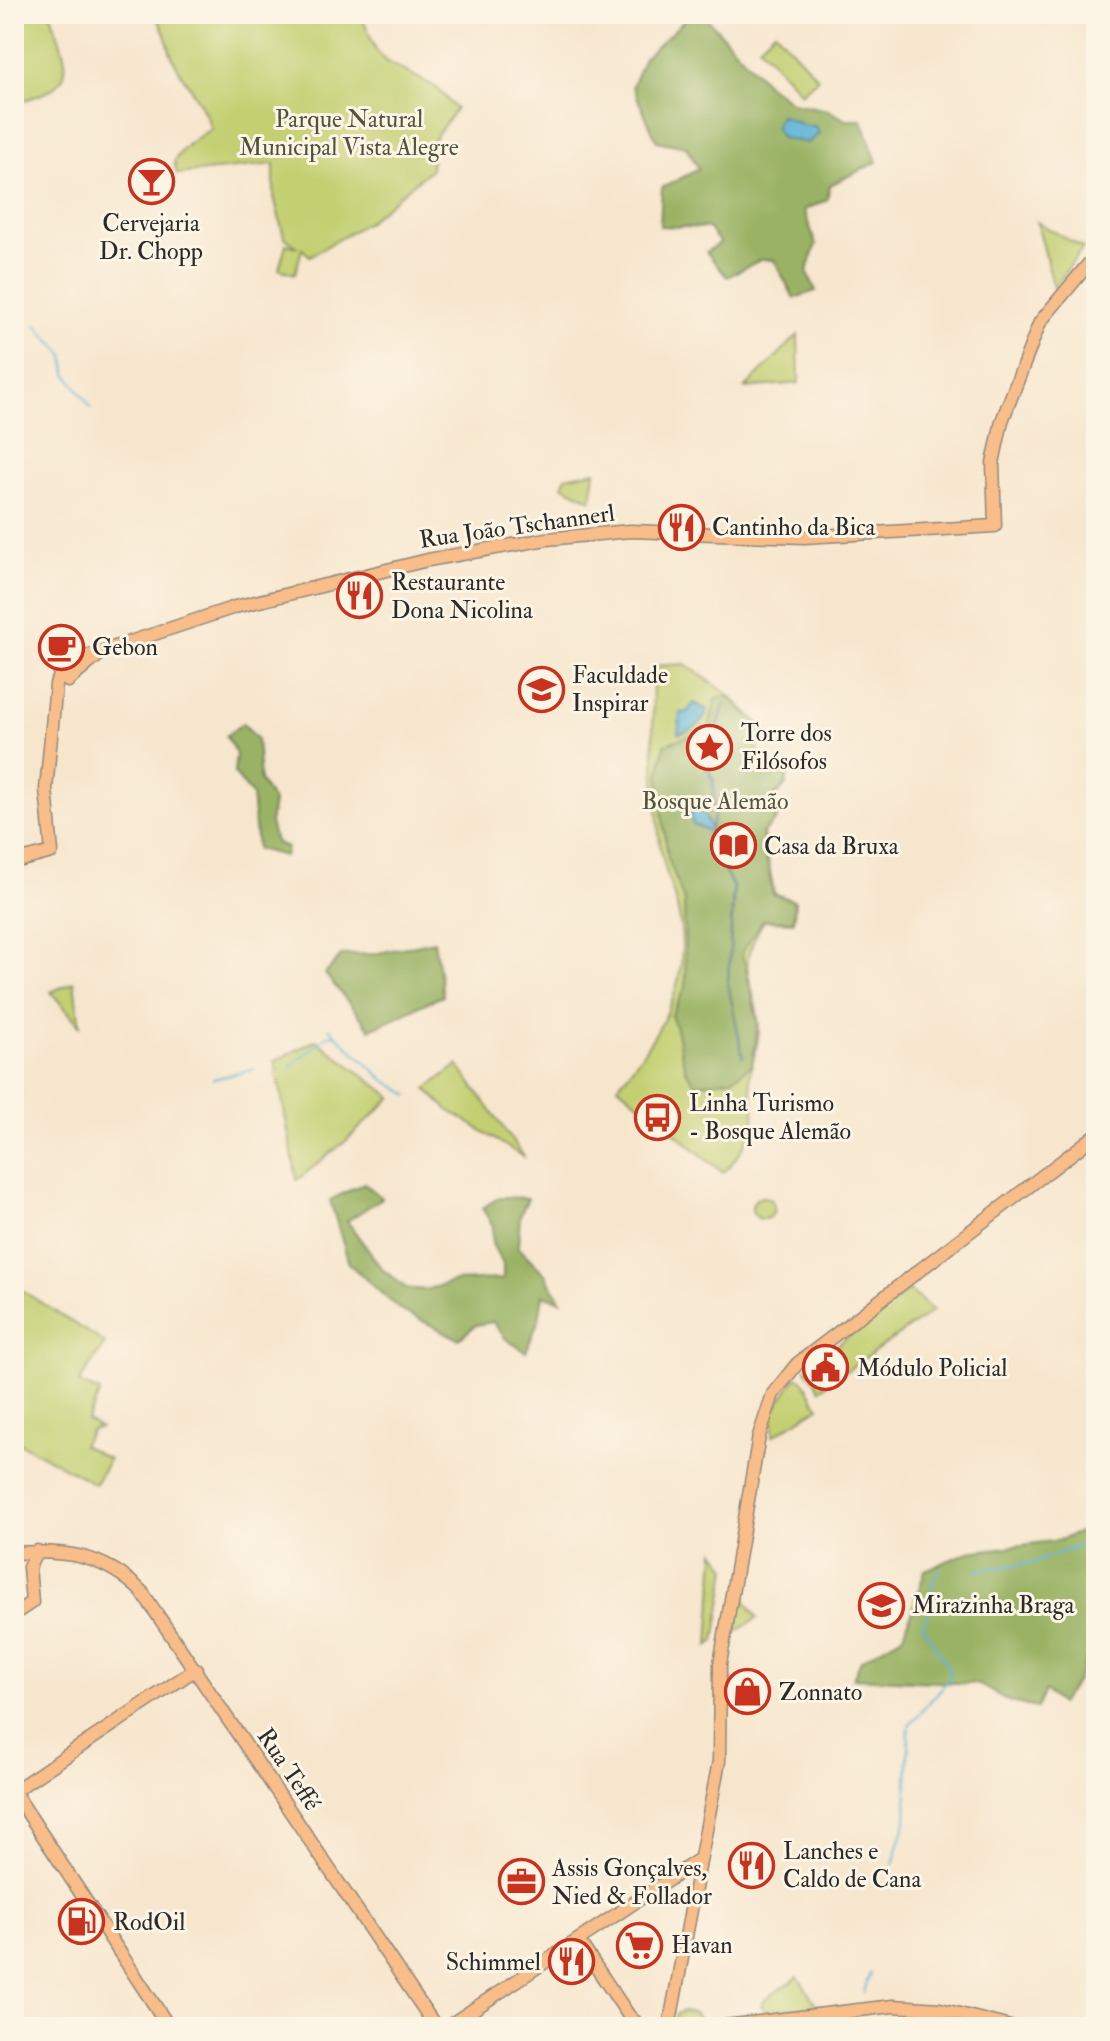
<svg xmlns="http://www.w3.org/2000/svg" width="1110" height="2041" font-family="'IM FELL Double Pica',serif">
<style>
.green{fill:#c3cf71;stroke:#777d4e;stroke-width:2}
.forest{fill:#9ab263;stroke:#626e47;stroke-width:2}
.water{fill:#5ab2d7;stroke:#426e81;stroke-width:2}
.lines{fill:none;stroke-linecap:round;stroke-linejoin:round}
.stream{stroke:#5ab2d7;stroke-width:2}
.major-casing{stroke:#91887c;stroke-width:15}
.major{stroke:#f8bd89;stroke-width:12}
.labels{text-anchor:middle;stroke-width:6;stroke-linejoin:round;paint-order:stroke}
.park-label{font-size:24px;fill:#51543c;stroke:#fcf5e5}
.poi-label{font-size:24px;fill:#2b2b2b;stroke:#fcf5e5;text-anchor:start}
.street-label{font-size:24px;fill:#2b2b2b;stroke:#fcf5e5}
</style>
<rect width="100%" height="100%" fill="#fcf5e5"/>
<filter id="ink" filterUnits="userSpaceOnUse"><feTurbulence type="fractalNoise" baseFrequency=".0125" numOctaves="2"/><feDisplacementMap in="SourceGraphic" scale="16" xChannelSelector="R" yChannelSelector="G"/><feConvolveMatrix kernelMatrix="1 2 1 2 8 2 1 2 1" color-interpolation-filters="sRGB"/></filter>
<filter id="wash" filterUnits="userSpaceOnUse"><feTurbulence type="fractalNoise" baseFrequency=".006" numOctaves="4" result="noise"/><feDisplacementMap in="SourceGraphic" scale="32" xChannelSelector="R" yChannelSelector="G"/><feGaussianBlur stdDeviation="1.8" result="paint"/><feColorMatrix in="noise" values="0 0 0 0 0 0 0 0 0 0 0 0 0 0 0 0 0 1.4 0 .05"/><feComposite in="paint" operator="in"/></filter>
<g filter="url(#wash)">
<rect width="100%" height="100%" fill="#f7e6ce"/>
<g class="green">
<path d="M14 14H51C69 69 82 85 14 103Z"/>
<path d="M153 14H366L364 21 376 50 387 62 436 87 456 109 433 140 431 169 366 223 310 256 302 249 295 274 279 269 286 244 298 247 284 237 274 197V164L177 174 174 162C183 146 196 138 211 129 204 105 186 84 174 61 166 44 167 29 153 14Z"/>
<path d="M775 31 818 78 801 93 759 46Z"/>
<path d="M1037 222 1083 248 1054 288Z"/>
<path d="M798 335 799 383 745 388Z"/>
<path d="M595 471 591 500 562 485 566 477Z"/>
<path d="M685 664 728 694 767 731 758 748 762 766 789 769 786 785 773 800 777 819 763 833 774 893 795 901 794 922 764 921C733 972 755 975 759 1027 760 1045 751 1060 750 1076 750 1090 756 1106 754 1120 751 1139 736 1160 723 1173L618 1086C658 1034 691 991 680 921 676 895 663 870 660 844 654 785 652 725 653 666Z"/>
<path d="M74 982 80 1026 51 992Z"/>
<path d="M316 1040 392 1097 347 1140 297 1180 275 1061Z"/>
<path d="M458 1065 525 1158 447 1109 426 1089Z"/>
<circle cx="763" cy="1208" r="11"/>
<path d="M18 1288 105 1343 79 1383 100 1392 87 1421 100 1428 91 1430 82 1445 109 1459 95 1484 14 1440V1291Z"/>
<path d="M909 1290 933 1311 820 1389 806 1369Z"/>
<path d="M796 1377 802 1379 819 1407 773 1436V1412Z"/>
<path d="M715 1551 727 1568 715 1641 709 1646Z"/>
<path d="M741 1593 757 1618 736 1632Z"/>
<path d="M798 1977 817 2006 765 2011 761 2005 764 2000Z"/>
<path d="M683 2011 694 2013 705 2025 674 2027 676 2014Z"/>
</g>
<g class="forest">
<path d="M691 14H703L767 84 792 103 828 110 846 120H862L877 162 830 185 827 200 804 210 816 244 807 271 816 291 794 298 774 260H760L727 277 706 252 720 243 708 228 660 226 662 188 699 169 686 147 657 141 632 86 644 58Z"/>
<path d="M729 696 766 732 757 747 760 767 788 770 785 785 771 800 776 819 762 833 773 894 794 901 793 921 763 920 742 952 758 1024 752 1065 732 1079 696 1084C677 1067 683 1038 671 1016L686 987 684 901 668 858 662 813 659 775 665 744 709 729 716 698Z"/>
<path d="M243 723 257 739 260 781 273 801 270 823 275 842 287 848 285 856 257 849 252 795 234 773 236 754 226 736Z"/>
<path d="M434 941 443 996C417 1005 396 1019 370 1029L325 974 342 955 374 954Z"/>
<path d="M364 1183 382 1198 347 1221 382 1269 406 1288 425 1290 456 1281 503 1279V1264L492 1244 493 1226 482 1208 500 1197 528 1198 520 1216 518 1247 545 1274 561 1301 543 1295 539 1319 526 1352 506 1339 493 1322 476 1325 459 1339 400 1310 349 1264 330 1200Z"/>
<path d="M1096 1525V1664L1089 1652 1077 1681 1060 1704 1045 1691 1037 1708 1010 1702 978 1684 853 1678 861 1660 904 1635 925 1570 969 1552 1060 1540Z"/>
</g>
<g class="water">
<path d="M780 115 805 126H815L819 133 808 143 782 138 775 128Z"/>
<path d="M694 703 708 710C703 724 693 731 678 734L680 713 687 712Z"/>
<path d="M725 704 718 728 708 741 705 763 714 779 715 816 710 830 717 857 734 888 728 983 743 1058 728 983 733 888 716 857 710 832 693 824 690 817 694 808 702 810 710 828 714 816 712 780 704 763 707 740 717 727Z"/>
</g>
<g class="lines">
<g class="stream">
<path d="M36 325 64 355 67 374 91 408"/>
<path d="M329 1028 383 1079 409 1095"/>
<path d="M291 1066 326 1037 335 1034"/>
<path d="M213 1079 255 1069"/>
<path d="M977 1570 1032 1563 1096 1540"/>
<path d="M893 1864 906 1822 909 1726 950 1678 947 1665 923 1626C933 1606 927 1587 940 1568"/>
<path d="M864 1992 870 1972"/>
</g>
</g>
</g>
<g filter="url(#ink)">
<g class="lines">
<defs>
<g id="major">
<path d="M68 681 59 672 64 664 235 607 428 560 547 539 630 531 804 537 995 526 993 463 1002 421 1040 322 1096 255"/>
<path d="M68 681 100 654"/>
<path d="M14 862 52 852 46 789 56 684 60 676"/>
<path d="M14 1553C65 1550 104 1554 142 1592L436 2027"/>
<path d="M14 1614 32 1602 29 1567 37 1551"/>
<path d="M14 1791 196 1669"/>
<path d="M14 1792 169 2027"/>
<path d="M578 1940 629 2016 641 2027"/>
<path d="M447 2027 700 1859"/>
<path d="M669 2027 719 1761 720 1664 759 1436 773 1394 797 1364 1096 1135"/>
<path d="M716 2027 893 2006 940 2009 1010 2027"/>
</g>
</defs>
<use href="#major" class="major-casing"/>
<use href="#major" class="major"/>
</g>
</g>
<defs>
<symbol id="bar-ring" viewBox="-11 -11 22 22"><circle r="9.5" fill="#fcf5e5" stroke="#c8321e" stroke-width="1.5"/><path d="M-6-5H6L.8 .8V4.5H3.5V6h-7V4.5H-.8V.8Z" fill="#c8321e"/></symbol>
<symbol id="restaurant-ring" viewBox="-11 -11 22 22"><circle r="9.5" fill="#fcf5e5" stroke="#c8321e" stroke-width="1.5"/><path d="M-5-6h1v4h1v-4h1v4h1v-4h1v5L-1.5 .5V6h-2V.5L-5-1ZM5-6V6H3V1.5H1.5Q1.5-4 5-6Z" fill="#c8321e"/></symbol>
<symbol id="cafe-ring" viewBox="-11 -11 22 22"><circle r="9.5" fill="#fcf5e5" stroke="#c8321e" stroke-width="1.5"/><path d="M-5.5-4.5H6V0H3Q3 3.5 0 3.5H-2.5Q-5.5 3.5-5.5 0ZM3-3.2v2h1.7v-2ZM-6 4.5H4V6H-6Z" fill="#c8321e"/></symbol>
<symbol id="university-ring" viewBox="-11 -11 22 22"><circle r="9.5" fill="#fcf5e5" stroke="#c8321e" stroke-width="1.5"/><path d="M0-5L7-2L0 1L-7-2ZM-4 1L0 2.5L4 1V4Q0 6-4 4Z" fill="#c8321e"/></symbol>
<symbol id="sight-ring" viewBox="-11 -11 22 22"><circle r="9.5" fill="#fcf5e5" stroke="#c8321e" stroke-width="1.5"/><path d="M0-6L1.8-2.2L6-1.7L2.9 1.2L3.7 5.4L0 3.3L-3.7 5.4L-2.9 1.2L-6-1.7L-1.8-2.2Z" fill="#c8321e"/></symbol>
<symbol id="library-ring" viewBox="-11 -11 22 22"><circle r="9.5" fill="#fcf5e5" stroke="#c8321e" stroke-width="1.5"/><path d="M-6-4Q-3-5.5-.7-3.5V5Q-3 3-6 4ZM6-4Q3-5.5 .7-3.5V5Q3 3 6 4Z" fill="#c8321e"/></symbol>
<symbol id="bus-ring" viewBox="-11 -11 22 22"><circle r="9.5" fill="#fcf5e5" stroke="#c8321e" stroke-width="1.5"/><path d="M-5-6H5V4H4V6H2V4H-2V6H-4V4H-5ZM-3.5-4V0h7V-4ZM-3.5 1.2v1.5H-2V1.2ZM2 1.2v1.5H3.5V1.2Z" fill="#c8321e"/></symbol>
<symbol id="civic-ring" viewBox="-11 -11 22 22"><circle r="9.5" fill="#fcf5e5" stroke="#c8321e" stroke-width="1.5"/><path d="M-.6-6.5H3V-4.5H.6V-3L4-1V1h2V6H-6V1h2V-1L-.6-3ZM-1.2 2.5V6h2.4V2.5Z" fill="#c8321e"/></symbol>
<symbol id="school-ring" viewBox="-11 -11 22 22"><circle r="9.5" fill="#fcf5e5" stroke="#c8321e" stroke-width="1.5"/><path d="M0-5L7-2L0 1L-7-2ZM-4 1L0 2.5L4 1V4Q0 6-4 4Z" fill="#c8321e"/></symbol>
<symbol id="shop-ring" viewBox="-11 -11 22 22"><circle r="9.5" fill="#fcf5e5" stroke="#c8321e" stroke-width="1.5"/><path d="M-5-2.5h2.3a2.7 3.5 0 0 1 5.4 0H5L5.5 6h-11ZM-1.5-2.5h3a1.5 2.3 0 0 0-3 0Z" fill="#c8321e"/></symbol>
<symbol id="office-ring" viewBox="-11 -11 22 22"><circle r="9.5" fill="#fcf5e5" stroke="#c8321e" stroke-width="1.5"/><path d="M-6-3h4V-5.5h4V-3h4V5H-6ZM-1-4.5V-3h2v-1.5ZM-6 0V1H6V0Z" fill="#c8321e"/></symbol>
<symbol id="fuel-ring" viewBox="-11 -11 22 22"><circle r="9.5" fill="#fcf5e5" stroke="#c8321e" stroke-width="1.5"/><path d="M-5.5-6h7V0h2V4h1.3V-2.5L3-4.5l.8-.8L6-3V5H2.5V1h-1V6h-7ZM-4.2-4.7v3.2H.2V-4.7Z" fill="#c8321e"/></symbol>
<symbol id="supermarket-ring" viewBox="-11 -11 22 22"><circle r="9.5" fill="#fcf5e5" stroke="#c8321e" stroke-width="1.5"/><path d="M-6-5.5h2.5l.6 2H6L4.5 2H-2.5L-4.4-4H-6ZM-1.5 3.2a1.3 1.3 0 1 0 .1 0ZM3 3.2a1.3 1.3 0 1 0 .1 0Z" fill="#c8321e"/></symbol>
</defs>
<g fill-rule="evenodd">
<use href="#bar-ring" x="126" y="156" width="51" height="51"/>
<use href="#restaurant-ring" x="656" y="502" width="51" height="51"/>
<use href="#restaurant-ring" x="334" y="570" width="51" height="51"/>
<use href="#cafe-ring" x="36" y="622" width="51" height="51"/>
<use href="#university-ring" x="516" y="664" width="51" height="51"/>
<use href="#sight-ring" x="684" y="722" width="51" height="51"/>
<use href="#library-ring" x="708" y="820" width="51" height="51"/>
<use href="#bus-ring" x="632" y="1092" width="51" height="51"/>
<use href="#civic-ring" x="800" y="1342" width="51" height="51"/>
<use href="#school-ring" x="856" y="1580" width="51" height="51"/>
<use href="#shop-ring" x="722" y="1666" width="51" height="51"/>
<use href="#restaurant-ring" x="726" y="1840" width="51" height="51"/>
<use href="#office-ring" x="496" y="1856" width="51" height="51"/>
<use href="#fuel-ring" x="56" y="1896" width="51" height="51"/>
<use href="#supermarket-ring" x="614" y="1920" width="51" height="51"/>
<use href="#restaurant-ring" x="546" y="1936" width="51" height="51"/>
</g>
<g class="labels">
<g class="park-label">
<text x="349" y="127">Parque Natural<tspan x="349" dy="28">Municipal Vista Alegre</tspan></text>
<text x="715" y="809">Bosque Alemão</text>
</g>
<g class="poi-label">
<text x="151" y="231" text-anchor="middle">Cervejaria<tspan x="151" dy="28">Dr. Chopp</tspan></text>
<text x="712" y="535">Cantinho da Bica</text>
<text x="391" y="590">Restaurante<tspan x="391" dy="28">Dona Nicolina</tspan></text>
<text x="92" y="655">Gebon</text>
<text x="572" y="683">Faculdade<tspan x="572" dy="28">Inspirar</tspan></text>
<text x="741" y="741">Torre dos<tspan x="741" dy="28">Filósofos</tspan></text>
<text x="764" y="854">Casa da Bruxa</text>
<text x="689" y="1111">Linha Turismo<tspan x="689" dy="28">- Bosque Alemão</tspan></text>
<text x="857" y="1376">Módulo Policial</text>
<text x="912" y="1613">Mirazinha Braga</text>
<text x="779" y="1700">Zonnato</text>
<text x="783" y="1859">Lanches e<tspan x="783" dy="28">Caldo de Cana</tspan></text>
<text x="552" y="1876">Assis Gonçalves,<tspan x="552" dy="28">Nied &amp; Follador</tspan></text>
<text x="113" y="1930">RodOil</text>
<text x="671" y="1953">Havan</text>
<text x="541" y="1970" text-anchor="end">Schimmel</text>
</g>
<g class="street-label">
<text transform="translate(517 526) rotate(-8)" y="8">Rua João Tschannerl</text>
<text transform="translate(289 1769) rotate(56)" y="8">Rua Teffé</text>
</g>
</g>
<rect width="1110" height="2041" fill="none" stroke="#fcf5e5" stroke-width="48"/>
</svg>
